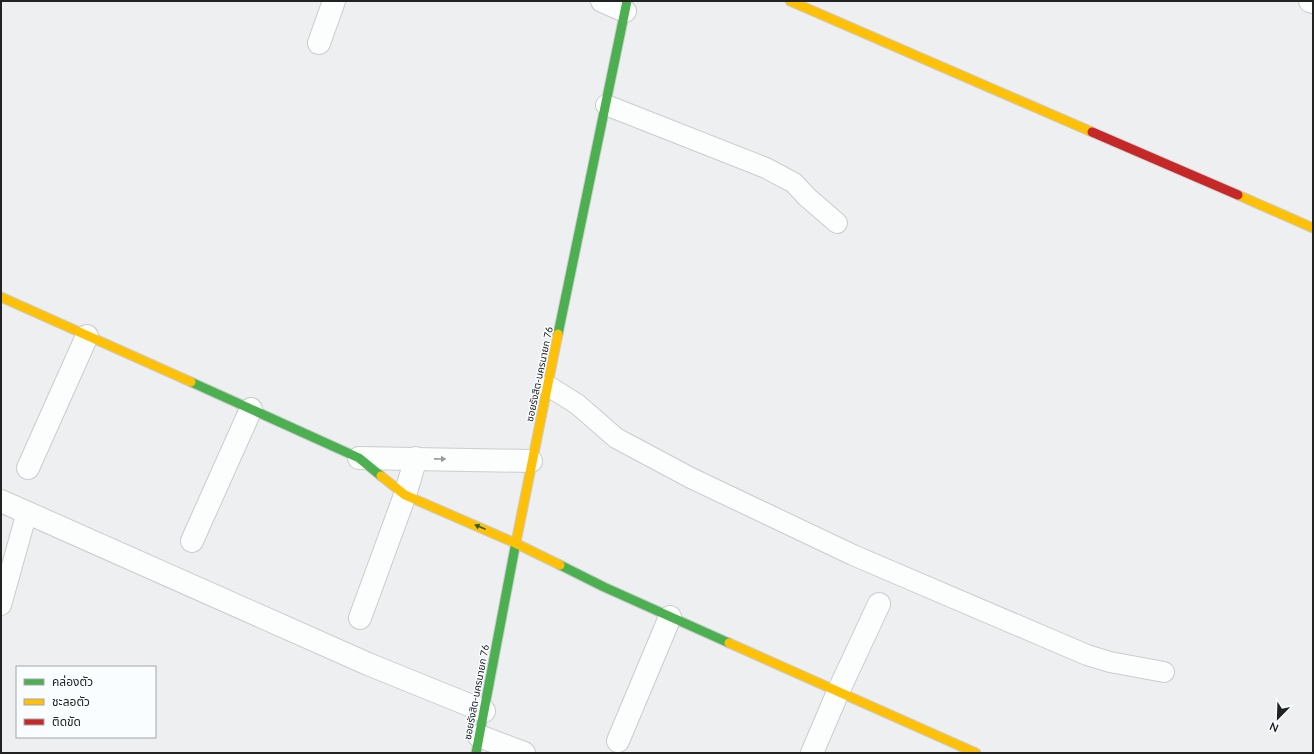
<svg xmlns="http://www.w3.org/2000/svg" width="1314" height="754" font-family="Lato,'Noto Sans Thai',sans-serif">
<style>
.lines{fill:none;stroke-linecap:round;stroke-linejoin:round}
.lane-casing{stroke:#cacccd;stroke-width:22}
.street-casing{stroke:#cacccd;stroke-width:24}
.fast-casing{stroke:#cacccd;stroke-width:11}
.slow-casing{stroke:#cacccd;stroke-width:11}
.jam-casing{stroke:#cacccd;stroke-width:11}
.lane{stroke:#fcfdfd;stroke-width:20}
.street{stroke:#fcfdfd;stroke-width:22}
.fast{stroke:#4caf50;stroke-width:9}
.slow{stroke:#ffc107;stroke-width:9}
.jam{stroke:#c62828;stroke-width:9}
.oneway{fill:#999a9b}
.oneway2{fill:#325a35}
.labels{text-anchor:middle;stroke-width:3;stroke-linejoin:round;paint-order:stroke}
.street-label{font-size:10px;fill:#212223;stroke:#f9fdff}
</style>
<rect width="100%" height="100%" fill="#edeff1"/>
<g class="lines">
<defs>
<g id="lane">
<path d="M606 105 766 168 794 183 807 197 837 223"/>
<path d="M548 386 577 404 616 438 691 478 853 555 1087 655 1110 662 1164 672"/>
<path d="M1 605 27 512"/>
</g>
<g id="street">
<path d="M602 1 625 11"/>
<path d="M1310 1 1313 2"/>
<path d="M319 43 334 1"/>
<path d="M359 458 531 461"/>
<path d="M28 468 87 336"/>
<path d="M1 501 368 664 484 711"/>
<path d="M192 541 251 409"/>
<path d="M360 618 405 495 416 458"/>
<path d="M479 736 524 753"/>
<path d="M618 741 670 617"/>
<path d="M812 753 838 692 879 604"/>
</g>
<g id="fast">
<path d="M558 334 627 1"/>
<path d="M191 382 359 458 381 476"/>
<path d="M560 565 604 587 729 643"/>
<path d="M476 753 516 542"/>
</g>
<g id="slow">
<path d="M790 1 1092 132"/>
<path d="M1238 195 1313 228"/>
<path d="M1 297 191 382"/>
<path d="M381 476 405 495 515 543 560 565"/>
<path d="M516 542 558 334"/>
<path d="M729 643 976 753"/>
</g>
<path id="jam" d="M1092 132 1238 195"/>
</defs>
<use href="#lane" class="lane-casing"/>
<use href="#street" class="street-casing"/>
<use href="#fast" class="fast-casing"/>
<use href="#slow" class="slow-casing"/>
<use href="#jam" class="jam-casing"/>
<use href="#lane" class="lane"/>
<use href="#street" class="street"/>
<use href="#fast" class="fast"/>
<use href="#slow" class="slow"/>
<use href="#jam" class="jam"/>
</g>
<defs><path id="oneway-solid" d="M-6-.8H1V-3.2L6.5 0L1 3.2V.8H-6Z"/></defs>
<use class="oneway" href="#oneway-solid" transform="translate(440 459) rotate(1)"/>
<use class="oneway2" href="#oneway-solid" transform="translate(480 527) rotate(-157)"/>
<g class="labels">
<g class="street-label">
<text transform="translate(539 374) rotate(-78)" y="4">ซอยรังสิต-นครนายก 76</text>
<text transform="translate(476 692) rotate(-79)" y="4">ซอยรังสิต-นครนายก 76</text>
</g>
</g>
<rect width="1314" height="754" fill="none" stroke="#212223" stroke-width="4"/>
<rect x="16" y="666" width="140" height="72" fill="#f9fdff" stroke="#a3a5a7"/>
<rect x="24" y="679" width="20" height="6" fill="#4caf50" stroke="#a3a5a7"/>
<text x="52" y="686" font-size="12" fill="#212223">คล่องตัว</text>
<rect x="24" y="699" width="20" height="6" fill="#ffc107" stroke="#a3a5a7"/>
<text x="52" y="706" font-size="12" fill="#212223">ชะลอตัว</text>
<rect x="24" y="719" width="20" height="6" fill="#c62828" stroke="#a3a5a7"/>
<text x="52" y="726" font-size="12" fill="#212223">ติดขัด</text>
<g transform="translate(1278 718) rotate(203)" stroke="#f9fdff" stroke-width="3" paint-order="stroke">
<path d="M0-3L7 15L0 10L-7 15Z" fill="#212223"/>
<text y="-6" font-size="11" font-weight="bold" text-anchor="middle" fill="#212223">N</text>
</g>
</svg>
